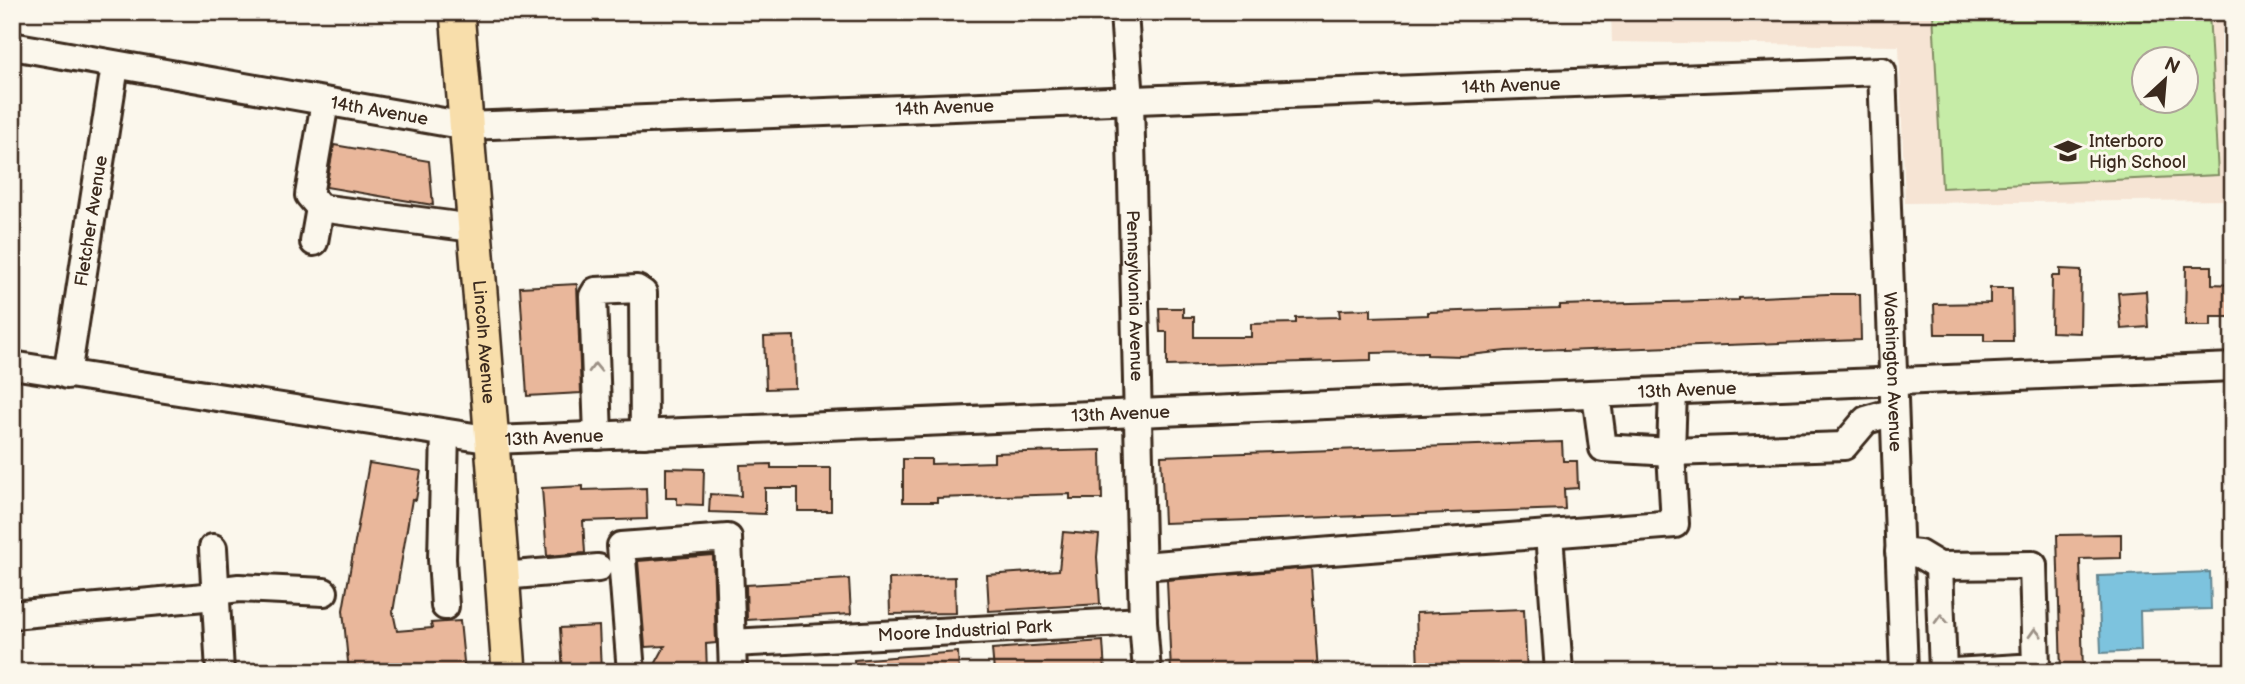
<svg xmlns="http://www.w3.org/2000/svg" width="2245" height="684" font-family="'Balsamiq Sans',sans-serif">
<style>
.built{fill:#f6e4d4;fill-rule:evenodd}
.green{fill:#c6eca7;stroke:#808b62;stroke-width:2;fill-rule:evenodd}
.water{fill:#7dc3de;stroke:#638691;stroke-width:2}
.building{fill:#e9b79b;stroke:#3b2a1e;stroke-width:2}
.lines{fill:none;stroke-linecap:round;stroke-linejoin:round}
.minor-casing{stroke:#3b2a1e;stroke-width:32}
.major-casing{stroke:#3b2a1e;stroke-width:38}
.minor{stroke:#fbf7ec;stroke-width:26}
.major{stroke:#f8deab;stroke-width:33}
.oneway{stroke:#9b9085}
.labels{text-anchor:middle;stroke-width:6;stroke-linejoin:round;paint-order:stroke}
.street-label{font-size:18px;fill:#3b2a1e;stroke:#fbf7ec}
.poi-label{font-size:18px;fill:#3b2a1e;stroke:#fbf7ec;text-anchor:start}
</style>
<rect width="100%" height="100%" fill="#fbf7ec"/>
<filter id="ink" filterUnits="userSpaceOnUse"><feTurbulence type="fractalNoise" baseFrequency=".0143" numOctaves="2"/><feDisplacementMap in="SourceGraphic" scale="14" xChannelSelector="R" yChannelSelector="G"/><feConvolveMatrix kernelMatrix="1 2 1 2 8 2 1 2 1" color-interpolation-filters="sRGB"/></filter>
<g filter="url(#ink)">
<path class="built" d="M1611 12H2233V200L1905 203 1899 46 1612 42ZM2144 60H2186V102H2144Z"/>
<g class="green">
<path d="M1637 12H1907V13L1638 18Z"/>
<path d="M1933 12H2209L2218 175 1942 188ZM2144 60H2186V102H2144Z"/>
</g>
<path class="water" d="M2210 572 2211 609 2140 611 2141 651 2101 653 2098 576Z"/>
<g class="building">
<path d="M334 145 429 161 433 205 326 187Z"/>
<path d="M2186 266H2212V284L2233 285V317H2211V326H2185Z"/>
<path d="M2060 269 2081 270 2080 333 2051 332 2052 276H2060Z"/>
<path d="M577 284 581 393 527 396 520 287Z"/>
<path d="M1990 288H2012L2013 341H1984V334H1935L1934 304 1990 303Z"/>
<path d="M2146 291 2148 327 2121 329 2118 293Z"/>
<path d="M1828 294H1860L1861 340 1563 351V349L1506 351 1461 356 1427 355V352L1371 353V360L1167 366V332H1160L1159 308H1183V317H1194V337H1251V324L1296 323V318L1340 317 1339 310 1371 309V317L1428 315V312L1560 308V305L1739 300V298Z"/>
<path d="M794 336 795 388 766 389 764 337Z"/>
<path d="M1562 442 1563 461H1577L1578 488 1564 489 1565 509 1164 523 1161 456Z"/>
<path d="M1101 450 1102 499H1070V494L937 498V502H903V459H931V464L994 462V453Z"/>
<path d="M369 463 421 471 416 500 412 499 393 612 397 631 432 628 431 623 460 621 465 672H349L343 610Z"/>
<path d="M771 464V468H831V511H798V488H765V514L709 512 710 494 741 496 740 465Z"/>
<path d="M666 468 704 469 703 505 677 504V498H666Z"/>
<path d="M583 486V490L646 488 647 519 583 521 585 553 547 556 542 488Z"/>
<path d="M1063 532 1099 535 1097 557 1100 604 989 611 987 575 1059 570Z"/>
<path d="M2121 534V558L2080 559 2083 672H2061L2057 535Z"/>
<path d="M713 555 716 643 706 644 707 672H651L665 646 645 647 638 561Z"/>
<path d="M1311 568 1318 672H1171L1167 580Z"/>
<path d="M955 577 956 613 890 614 889 579Z"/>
<path d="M849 579 851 614 747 620 746 585Z"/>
<path d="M1524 609 1527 672H1418L1416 613Z"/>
<path d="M599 626 601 672H563L560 628Z"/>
<path d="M1103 641 1105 672H994L992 649Z"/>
<path d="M958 652 959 672H855L854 660Z"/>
</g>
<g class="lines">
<defs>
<g id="minor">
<path id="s1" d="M1124 12 1130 101 1143 621 1147 672"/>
<path id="s2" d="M12 46 466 126 1882 71 1904 672"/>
<path d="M325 102 309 195 320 208 473 228"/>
<path d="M314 242 320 208"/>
<path id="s3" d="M12 365 493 440 2233 367"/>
<path id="s4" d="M67 375 115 66"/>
<path d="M1596 394 1603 448 1671 452 1844 446 1866 420 1894 412"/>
<path d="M445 433 442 559 445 606"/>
<path d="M598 436 593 296 596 291 637 289 643 293 644 434"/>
<path d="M1549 534 1559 672"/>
<path d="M213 548 220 672"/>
<path d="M1899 552 1919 554 1939 566 2033 565 2036 667 1954 672"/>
<path d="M1142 566 1675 524 1671 452 1673 391"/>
<path d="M1939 566 1943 672"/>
<path d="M502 576 598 568"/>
<path d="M215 591 239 588 324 592"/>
<path d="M12 615 215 596"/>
<path id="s5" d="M732 643 1143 621"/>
<path d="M631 672 621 546 728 538 733 672"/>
</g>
<g id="major">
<path id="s6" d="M457 12C475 232 494 452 509 672"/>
</g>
</defs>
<use href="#minor" class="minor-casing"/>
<use href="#major" class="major-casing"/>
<use href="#minor" class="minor"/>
<use href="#major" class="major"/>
</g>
<defs><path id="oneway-chevron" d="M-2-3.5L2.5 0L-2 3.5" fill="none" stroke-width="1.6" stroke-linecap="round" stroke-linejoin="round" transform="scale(1.75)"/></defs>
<g class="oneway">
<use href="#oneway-chevron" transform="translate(595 368) rotate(-92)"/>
<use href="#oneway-chevron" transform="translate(1941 619) rotate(-92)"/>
<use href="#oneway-chevron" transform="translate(2035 633) rotate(-92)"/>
</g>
</g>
<defs>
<symbol id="school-bare" viewBox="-9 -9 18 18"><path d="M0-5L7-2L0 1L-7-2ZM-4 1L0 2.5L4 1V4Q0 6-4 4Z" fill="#3b2a1e" stroke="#fbf7ec" stroke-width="2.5" paint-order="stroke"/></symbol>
</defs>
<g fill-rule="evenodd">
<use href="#school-bare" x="2049" y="132" width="38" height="38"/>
</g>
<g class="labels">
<g class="street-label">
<text dy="6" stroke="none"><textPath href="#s2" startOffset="1507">14th Avenue</textPath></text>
<text dy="6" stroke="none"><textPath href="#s2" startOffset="940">14th Avenue</textPath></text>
<text dy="6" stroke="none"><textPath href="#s2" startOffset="373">14th Avenue</textPath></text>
<text dy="6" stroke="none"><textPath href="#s4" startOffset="156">Fletcher Avenue</textPath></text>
<text dy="6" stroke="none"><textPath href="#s1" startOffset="284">Pennsylvania Avenue</textPath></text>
<text dy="6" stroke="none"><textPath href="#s6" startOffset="331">Lincoln Avenue</textPath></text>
<text dy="6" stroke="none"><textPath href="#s2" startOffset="2179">Washington Avenue</textPath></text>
<text dy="6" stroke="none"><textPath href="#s3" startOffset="1682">13th Avenue</textPath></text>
<text dy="6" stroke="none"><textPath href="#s3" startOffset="1115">13th Avenue</textPath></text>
<text dy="6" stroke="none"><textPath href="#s3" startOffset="548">13th Avenue</textPath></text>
<text dy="6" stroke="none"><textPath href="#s5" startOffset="233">Moore Industrial Park</textPath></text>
</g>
<g class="poi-label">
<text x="2089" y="147">Interboro<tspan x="2089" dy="21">High School</tspan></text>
</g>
</g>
<rect width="2245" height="684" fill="none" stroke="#fbf7ec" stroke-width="42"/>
<rect x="21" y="21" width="2203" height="642" fill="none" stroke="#3b2a1e" stroke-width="2.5" filter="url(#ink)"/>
<g transform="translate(2165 80) rotate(26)"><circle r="33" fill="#fbf7ec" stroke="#aea59a" stroke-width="2"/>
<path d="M0-5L12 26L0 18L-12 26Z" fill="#3b2a1e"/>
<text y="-10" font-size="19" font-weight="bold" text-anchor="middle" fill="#3b2a1e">N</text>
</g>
</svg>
